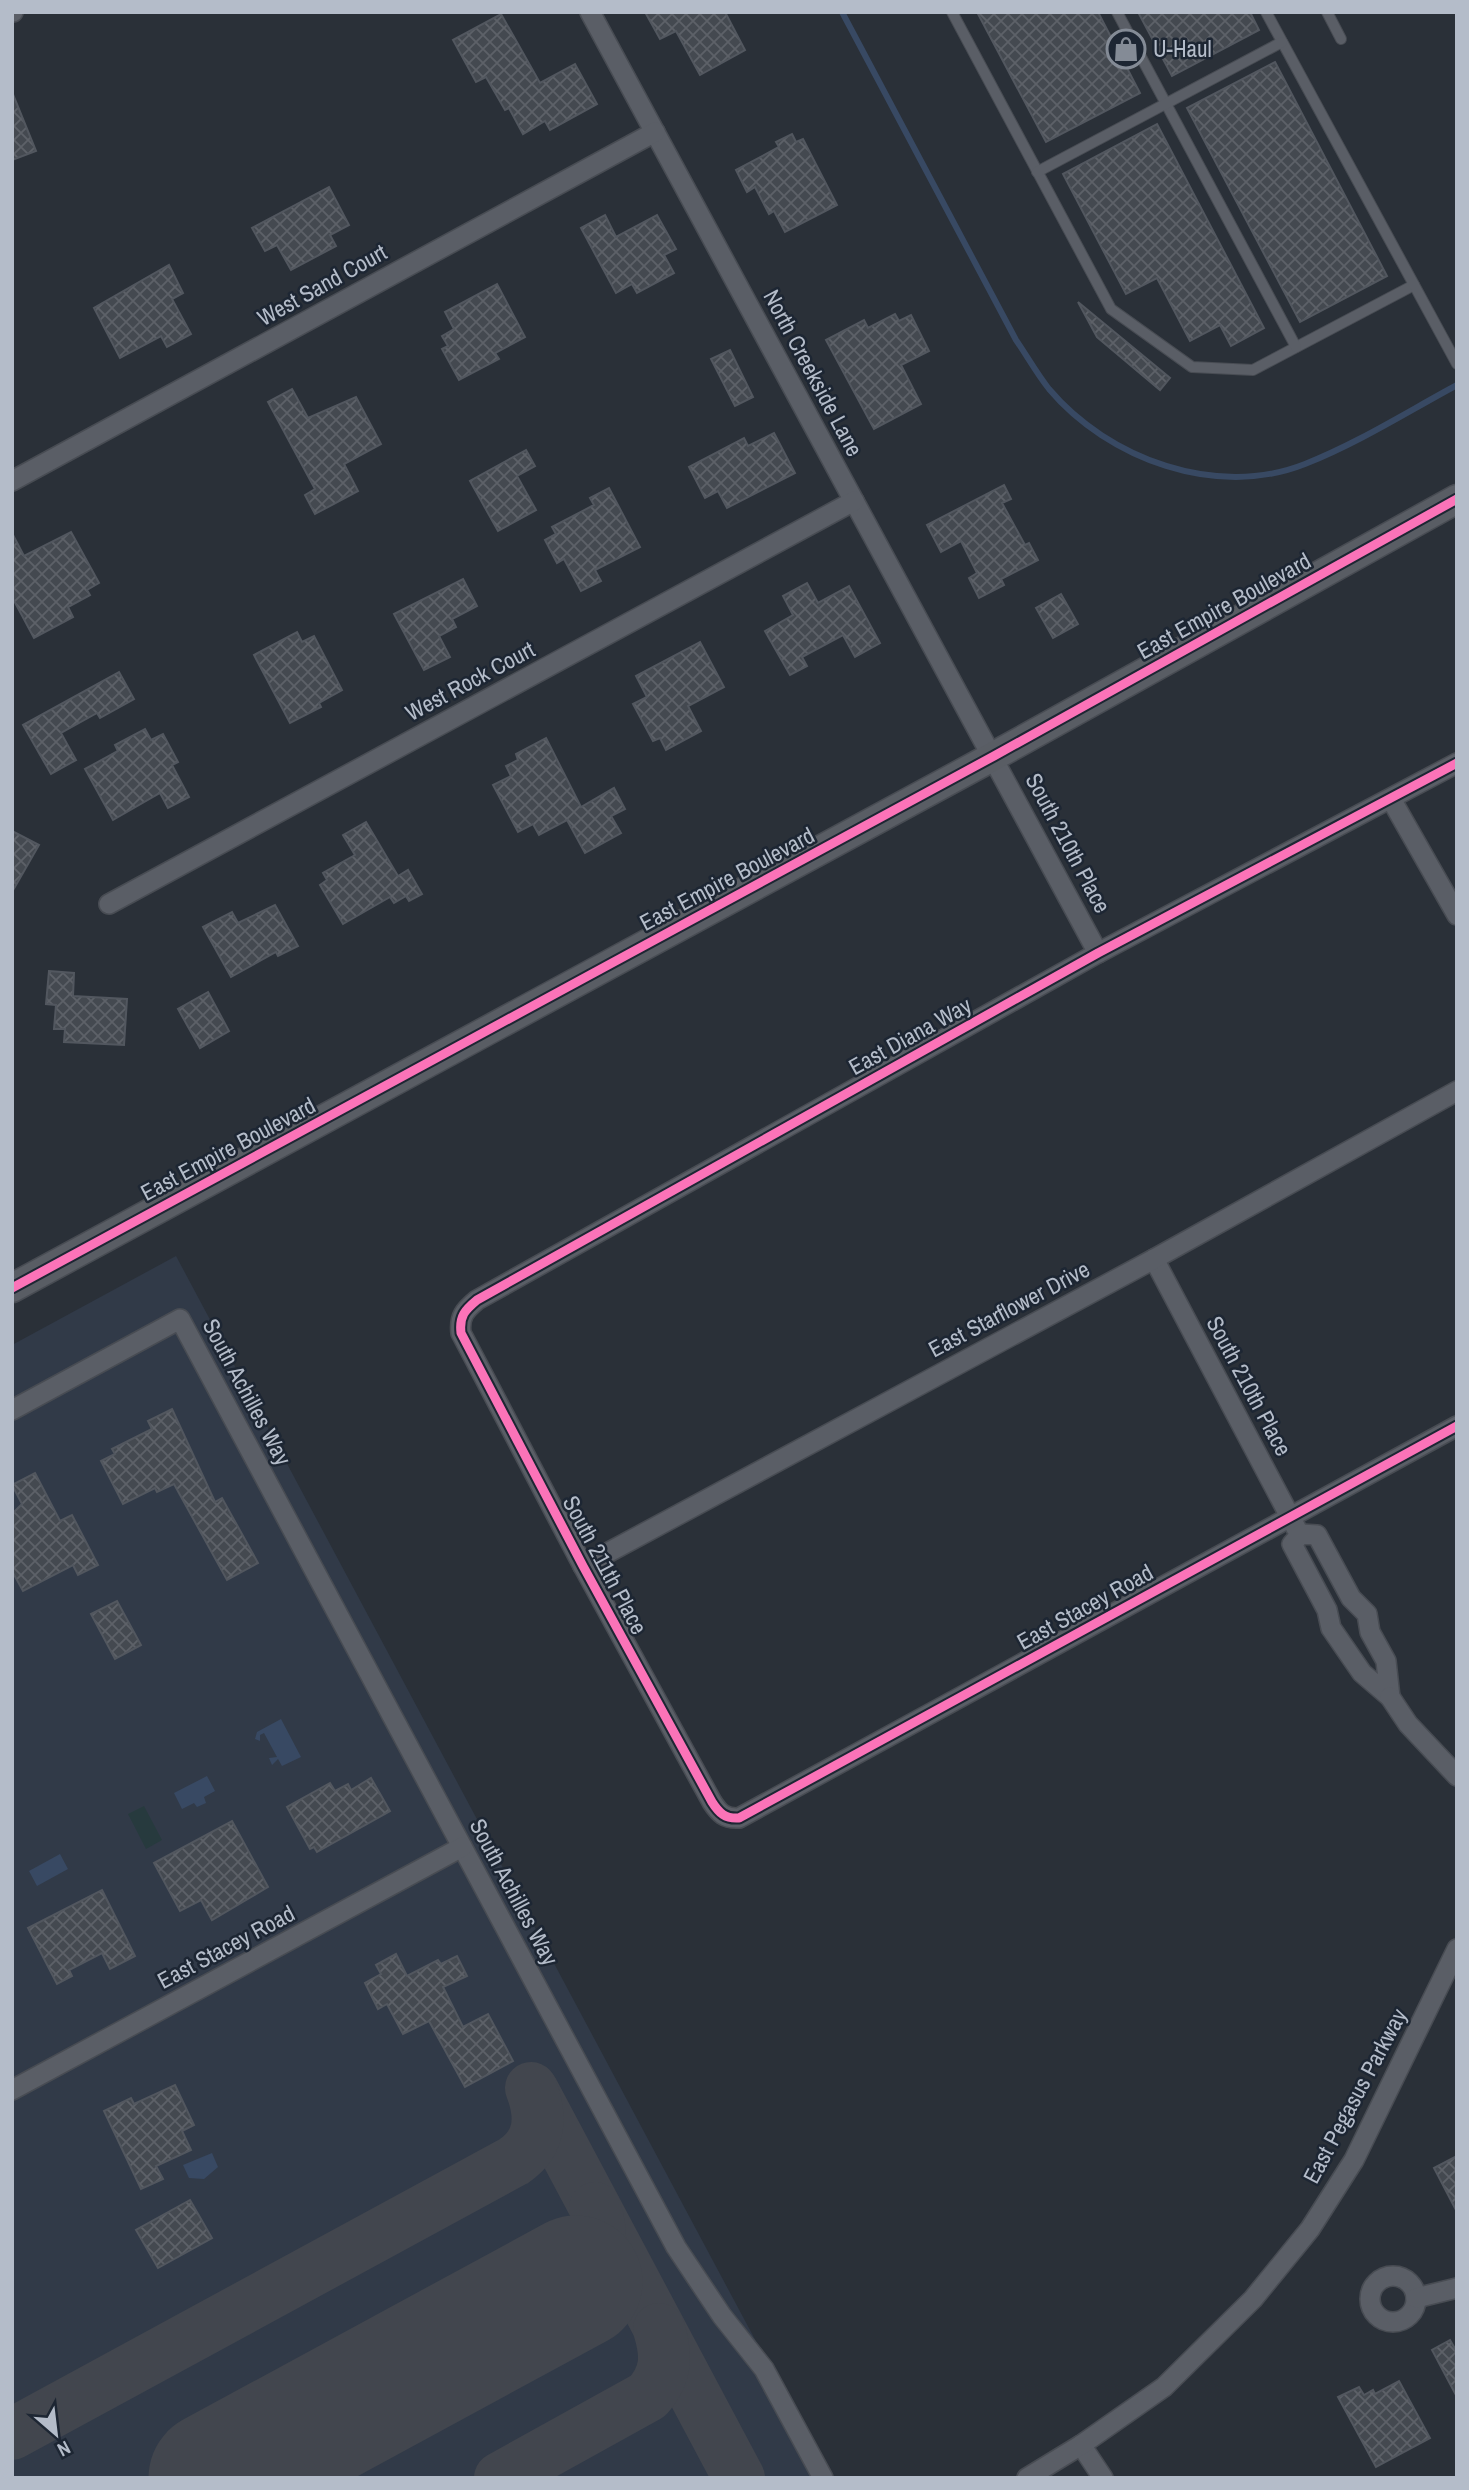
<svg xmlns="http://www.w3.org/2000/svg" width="1469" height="2490" font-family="'Archivo Narrow',sans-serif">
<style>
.airport{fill:#313a48}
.green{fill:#273a3e}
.water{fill:#384963}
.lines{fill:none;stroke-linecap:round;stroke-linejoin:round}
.stream{stroke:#384963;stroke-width:6}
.taxiway{stroke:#42464e;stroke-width:52}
.runway{stroke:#42464e;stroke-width:133}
.building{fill:url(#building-cross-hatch);stroke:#52575f;stroke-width:2}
.lane-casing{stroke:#484c53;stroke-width:12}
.street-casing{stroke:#484c53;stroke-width:22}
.secondary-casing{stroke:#484c53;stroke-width:31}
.lane{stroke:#5a5e66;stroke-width:10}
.street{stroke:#5a5e66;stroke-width:19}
.secondary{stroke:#595d64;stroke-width:28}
.cycleway-casing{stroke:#1d2633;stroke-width:13}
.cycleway{stroke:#fb73b8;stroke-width:9}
.labels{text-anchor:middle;stroke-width:5;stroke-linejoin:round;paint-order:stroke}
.poi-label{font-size:23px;fill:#b4bcc9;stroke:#1d2633;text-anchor:start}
.street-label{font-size:23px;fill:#b4bcc9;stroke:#1d2633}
</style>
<defs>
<pattern id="building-cross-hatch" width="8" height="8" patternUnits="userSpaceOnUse" patternTransform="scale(1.75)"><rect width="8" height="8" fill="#444950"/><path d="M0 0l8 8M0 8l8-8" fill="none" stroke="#5d6168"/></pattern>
</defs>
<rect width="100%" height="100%" fill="#2a3038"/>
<path class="airport" d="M176 1256 829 2478H12V1345Z"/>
<path class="green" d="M144 1806 162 1840 146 1849 128 1814Z"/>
<g class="water">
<path d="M281 1719 301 1757 282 1766 278 1759 272 1765 269 1758 277 1757 264 1733 260 1735V1741L255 1739 257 1732Z"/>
<path d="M207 1776 215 1791 204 1797 206 1803 197 1807 194 1803 182 1809 174 1793Z"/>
<path d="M60 1854 68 1869 37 1886 29 1871Z"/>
<path d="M212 2153 218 2167 204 2179 189 2178 183 2165Z"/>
</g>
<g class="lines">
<path class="stream" d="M842 12 1016 340C1027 356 1037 374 1049 389 1108 459 1217 499 1305 464 1358 443 1407 412 1457 385"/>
<g class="taxiway">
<path d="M533 2091 739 2478"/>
<path d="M576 2282C603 2263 604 2237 595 2208"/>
<path d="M12 2434 514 2161C541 2143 542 2116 531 2088"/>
<path d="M500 2478 648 2396C667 2374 667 2356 659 2329"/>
</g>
<path class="runway" d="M215 2478 576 2282"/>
</g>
<g class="building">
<path d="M645 12H725L745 50 700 75 676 31 660 39Z"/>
<path d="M977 12H1098L1140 93 1046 142Z"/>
<path d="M1138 12H1250L1259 30 1172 76Z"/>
<path d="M501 14 540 83 575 64 597 104 550 130 545 121 523 134 509 108 505 110 486 77 476 82 453 40Z"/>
<path d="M1275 62 1387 276 1300 322 1187 108Z"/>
<path d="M12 92 36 151 12 160Z"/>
<path d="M1157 124 1264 328 1231 346 1220 325 1190 341 1157 278 1126 294 1063 174Z"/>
<path d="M792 134 796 142 803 139 837 205 785 232 774 211 769 214 755 187 747 192 736 170 779 147 776 142Z"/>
<path d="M329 187 349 225 330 235 336 246 291 270 277 245 265 251 252 228Z"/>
<path d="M605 215 616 237 657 215 676 249 664 255 674 273 637 293 632 284 616 293 581 228Z"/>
<path d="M169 265 183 293 172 299 191 334 167 347 161 336 120 358 94 308Z"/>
<path d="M497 284 525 337 495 353 499 359 459 380 442 349 448 346 442 336 454 329 445 312Z"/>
<path d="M1078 302 1170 378 1160 390 1097 337Z"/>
<path d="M895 314 899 321 911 315 929 351 901 365 921 404 874 429 826 340 864 320 868 328Z"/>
<path d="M730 350 753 397 735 406 711 359Z"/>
<path d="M292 389 308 418 356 397 381 444 344 464 358 491 315 514 305 495 315 489 268 402Z"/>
<path d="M774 433 795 473 727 508 718 491 705 498 689 467 744 438 748 446Z"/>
<path d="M526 450 535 466 517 476 536 510 498 531 470 481Z"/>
<path d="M1004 485 1011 499 1002 503 1025 545 1029 543 1038 560 1001 579 1004 585 979 598 969 578 977 573 961 541 941 552 927 525Z"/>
<path d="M609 488 640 547 595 570 601 581 581 591 564 559 557 563 545 540 556 534 552 527 594 505 590 498Z"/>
<path d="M71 532 99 583 87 590 90 595 68 607 73 617 34 638 12 597V533L24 556Z"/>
<path d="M463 579 477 606 452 619 456 627 439 636 450 657 424 670 394 614Z"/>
<path d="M807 583 818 603 849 586 880 643 855 657 843 635 802 657 807 666 790 675 765 631 793 615 783 596Z"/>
<path d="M1061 594 1078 624 1053 638 1036 608Z"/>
<path d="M297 632 302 642 314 636 342 690 319 703 321 707 290 723 254 655Z"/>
<path d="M700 642 724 687 688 706 701 731 666 750 660 738 653 741 633 704 647 697 636 676Z"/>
<path d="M119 672 134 699 100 718 97 713 61 733 76 760 51 774 23 725Z"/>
<path d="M145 729 151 740 163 734 178 762 172 765 189 797 168 808 160 793 113 820 85 769 118 751 115 745Z"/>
<path d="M546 738 581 807 614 788 625 809 611 816 621 833 585 853 567 820 539 835 533 824 518 832 493 785 511 776 506 766 518 760 516 754Z"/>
<path d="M366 822 398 876 408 870 422 894 409 901 406 896 394 903 390 897 343 924 320 885 327 880 323 873 355 855 343 835Z"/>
<path d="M12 831 39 845 12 892Z"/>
<path d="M275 905 298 946 278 956 276 952 231 977 203 927 232 912 238 923Z"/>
<path d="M49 971 74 973 73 996 127 999 124 1045 64 1042 65 1029H54L56 1005 46 1004Z"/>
<path d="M208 992 229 1031 200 1048 178 1009Z"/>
<path d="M172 1409 215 1502 222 1498 258 1563 227 1580 174 1484 157 1492 155 1488 123 1504 101 1461 115 1454 112 1449 152 1429 148 1421Z"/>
<path d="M35 1473 60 1521 72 1515 98 1565 78 1575 73 1565 23 1591 12 1571V1514L22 1504 12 1485Z"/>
<path d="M117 1601 141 1645 115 1659 91 1614Z"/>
<path d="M371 1778 390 1811 317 1852 314 1847 310 1849 287 1807 330 1783 335 1791 348 1784 351 1790Z"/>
<path d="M232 1821 268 1887 212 1920 201 1900 180 1911 154 1863Z"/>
<path d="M102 1890 135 1956 110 1969 102 1953 69 1970 72 1976 57 1984 28 1928Z"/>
<path d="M396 1954 407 1976 438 1960 441 1964 457 1956 467 1976 443 1987 463 2027 488 2014 513 2061 465 2087 429 2021 403 2034 387 2004 378 2009 365 1983 381 1974 376 1965Z"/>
<path d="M175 2085 194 2125 182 2131 191 2150 156 2166 163 2179 141 2189 104 2111 131 2098 134 2104Z"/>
<path d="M1457 2156V2212L1434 2168Z"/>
<path d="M190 2200 212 2238 158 2268 136 2230Z"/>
<path d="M1450 2340 1457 2352V2397L1432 2350Z"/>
<path d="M1399 2381 1430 2438 1376 2467 1338 2397 1359 2387 1364 2395 1373 2390 1375 2394Z"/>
</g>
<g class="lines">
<defs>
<g id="lane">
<path d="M952 12 1111 309 1192 367 1253 370 1414 285"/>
<path d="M1117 12 1296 347"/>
<path d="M1266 12 1457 364"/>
<path d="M1327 12 1341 39"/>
<path d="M1037 172 1282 42"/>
</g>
<g id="street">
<path d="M12 12H13"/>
<path d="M590 12 1098 953"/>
<path d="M12 481 655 132"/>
<path d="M1457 763 1098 953 477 1300C465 1310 459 1316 461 1333L583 1566 712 1802C719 1813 725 1819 739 1818L1457 1426"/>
<path d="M1391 799 1457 915"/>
<path d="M109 904 854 501"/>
<path d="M1154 1259 1296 1528"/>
<path d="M12 1410 180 1319 676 2247 722 2316 764 2369 823 2478"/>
<path d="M1301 1534 1317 1535 1351 1598 1367 1614 1370 1632 1386 1661 1390 1697 1362 1673 1331 1628 1327 1610 1292 1544Z"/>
<path d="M583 1566 1154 1259 1457 1091"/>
<path d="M1390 1697 1408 1724 1457 1776"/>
<path d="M12 2090 462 1847"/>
<circle cx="1393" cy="2299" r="23"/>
<path d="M1416 2298 1457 2288"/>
<path d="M1081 2445 1103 2478"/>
<path d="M1027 2478 1081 2445 1164 2387 1253 2299 1310 2229 1354 2160 1457 1949"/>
</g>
<path id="secondary" d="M12 1288 994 756 1457 499"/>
</defs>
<use href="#lane" class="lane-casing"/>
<use href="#street" class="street-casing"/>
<use href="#secondary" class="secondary-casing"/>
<use href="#lane" class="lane"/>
<use href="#street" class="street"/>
<use href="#secondary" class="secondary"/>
<defs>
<g id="cycleway">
<path d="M1457 763 1098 953 477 1300C465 1310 459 1316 461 1333L583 1566 712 1802C719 1813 725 1819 739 1818L1457 1426"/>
<path d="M12 1288 994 756 1457 499"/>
</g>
</defs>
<use href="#cycleway" class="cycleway-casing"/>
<use href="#cycleway" class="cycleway"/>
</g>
<defs>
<symbol id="shop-ring" viewBox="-11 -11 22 22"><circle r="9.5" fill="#1d2633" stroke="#848b96" stroke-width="1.5"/><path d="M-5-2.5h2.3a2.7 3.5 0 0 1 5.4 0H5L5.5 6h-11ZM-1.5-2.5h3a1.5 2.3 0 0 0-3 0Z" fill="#848b96"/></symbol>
</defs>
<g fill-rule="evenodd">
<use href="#shop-ring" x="1104" y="27" width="44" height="44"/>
</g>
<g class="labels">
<g class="poi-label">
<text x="1153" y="57">U-Haul</text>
</g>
<g class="street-label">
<text transform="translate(322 285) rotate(-29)" y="8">West Sand Court</text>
<text transform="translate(813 373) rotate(62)" y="8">North Creekside Lane</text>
<text transform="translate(1224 606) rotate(-29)" y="8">East Empire Boulevard</text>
<text transform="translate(470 681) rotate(-28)" y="8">West Rock Court</text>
<text transform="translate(1068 843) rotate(62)" y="8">South 210th Place</text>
<text transform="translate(727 879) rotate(-28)" y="8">East Empire Boulevard</text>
<text transform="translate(910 1036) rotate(-29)" y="8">East Diana Way</text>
<text transform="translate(228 1149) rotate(-28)" y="8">East Empire Boulevard</text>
<text transform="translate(1009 1309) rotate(-28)" y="8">East Starflower Drive</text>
<text transform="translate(1249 1386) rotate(62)" y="8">South 210th Place</text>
<text transform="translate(247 1392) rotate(62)" y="8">South Achilles Way</text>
<text transform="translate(605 1565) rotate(62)" y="8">South 211th Place</text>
<text transform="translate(1085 1607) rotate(-29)" y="8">East Stacey Road</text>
<text transform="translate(514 1892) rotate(62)" y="8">South Achilles Way</text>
<text transform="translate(226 1947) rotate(-28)" y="8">East Stacey Road</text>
<text transform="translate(1355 2096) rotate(-62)" y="8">East Pegasus Parkway</text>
</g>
</g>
<rect width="1469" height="2490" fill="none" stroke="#b4bcc9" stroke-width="28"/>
<g transform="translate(56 2434) rotate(152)" stroke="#1d2633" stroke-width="5" paint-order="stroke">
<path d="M0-5L12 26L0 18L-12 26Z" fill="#b4bcc9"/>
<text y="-10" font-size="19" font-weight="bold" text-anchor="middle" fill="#b4bcc9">N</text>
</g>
</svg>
